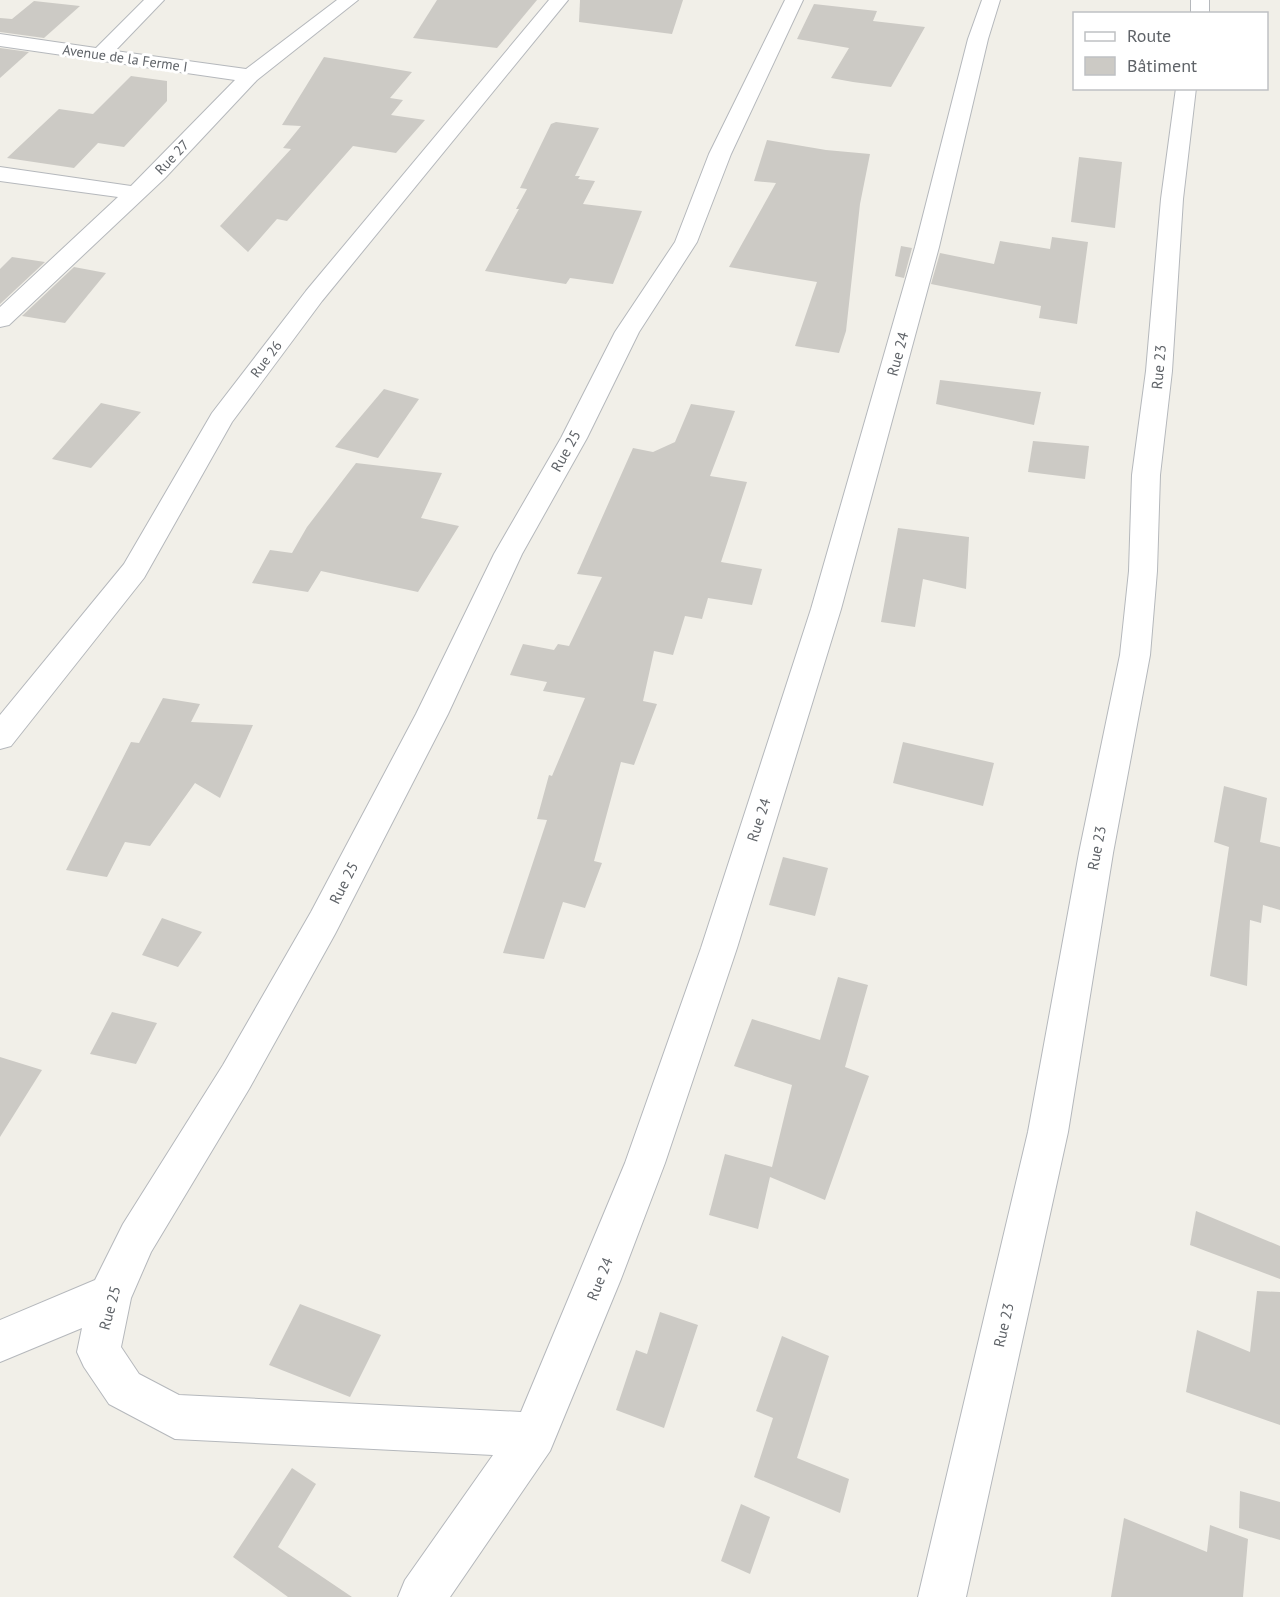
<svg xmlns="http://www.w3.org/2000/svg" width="1280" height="1597" font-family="'PT Sans',sans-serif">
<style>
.building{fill:#cccac5}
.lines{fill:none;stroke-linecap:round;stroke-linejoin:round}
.minor-casing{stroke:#b5b8bc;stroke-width:2}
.minor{fill:#fff;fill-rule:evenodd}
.labels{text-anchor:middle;stroke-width:6;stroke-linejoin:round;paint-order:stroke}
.far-street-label{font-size:14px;fill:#5f6368;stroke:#fff}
.street-label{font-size:15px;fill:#5f6368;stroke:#fff}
</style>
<rect width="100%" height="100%" fill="#f1efe8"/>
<g class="building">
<path d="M437 0H537L497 48 413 38Z"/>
<path d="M580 0H683L672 34 579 22Z"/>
<path d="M34 1 80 6 44 38 0 32V18L12 19Z"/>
<path d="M814 4 877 11 873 21 925 27 891 87 853 82 831 78 849 48 797 39Z"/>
<path d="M0 48 29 52 0 78Z"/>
<path d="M324 57 412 72 390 98 403 100 391 115 425 120 396 153 353 146 287 221 277 219 248 252 220 226 291 149 283 148 301 126 282 125Z"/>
<path d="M131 76 167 81V101L124 147 98 143 74 168 7 158 59 109 93 114Z"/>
<path d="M556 122 599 128 575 176H580L578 179 595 181 583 204 642 211 613 284 570 278 566 284 485 271 519 209H516L527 189 520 188 551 124Z"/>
<path d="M767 140 826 150 870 154 860 204 846 331 839 353 795 346 817 282 729 267 776 183 754 181Z"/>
<path d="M1079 157 1122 162 1115 228 1071 222Z"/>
<path d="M1052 237 1088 242 1077 324 1039 318 1041 306 931 284 940 253 994 264 1000 241 1050 249Z"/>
<path d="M901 246 912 248 904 278 895 276Z"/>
<path d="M12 257 45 262 0 304V269Z"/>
<path d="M74 267 106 273 65 323 22 316Z"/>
<path d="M940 380 1041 392 1034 425 936 404Z"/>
<path d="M384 389 419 399 378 458 335 447Z"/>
<path d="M101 403 141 412 91 468 52 459Z"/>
<path d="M691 404 735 411 710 476 747 482 721 562 762 569 752 605 708 598 702 619 685 616 673 655 654 651 643 701 657 704 634 765 621 762 594 861 602 863 585 908 563 902 544 959 503 953 547 820 537 819 549 775 552 776 585 698 543 691 547 682 510 675 523 644 554 650 558 644 569 646 602 577 577 574 633 448 653 452 675 442Z"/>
<path d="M1033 441 1089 446 1085 479 1028 472Z"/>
<path d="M356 463 442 473 421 518 459 526 418 592 321 571 308 592 252 583 270 550 292 553 307 527Z"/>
<path d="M898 528 969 537 966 589 923 579 915 627 881 622Z"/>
<path d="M163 698 200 704 191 722 253 725 220 798 195 783 150 846 125 842 107 877 66 870 131 742 139 743Z"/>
<path d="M903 742 994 763 983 806 893 783Z"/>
<path d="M1224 786 1267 798 1260 842 1280 847V910L1263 905 1261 923 1250 920 1247 986 1210 976 1229 847 1214 842Z"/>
<path d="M783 857 828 868 815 916 769 905Z"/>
<path d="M162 918 202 932 178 967 142 955Z"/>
<path d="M838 977 868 985 845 1067 869 1076 825 1200 770 1177 758 1229 709 1215 725 1154 772 1167 792 1085 734 1066 752 1019 820 1040Z"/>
<path d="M112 1012 157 1023 136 1064 90 1054Z"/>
<path d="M0 1057 42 1070 0 1137Z"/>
<path d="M1196 1211 1280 1246V1279L1190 1245Z"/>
<path d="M1257 1291 1280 1292V1425L1186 1392 1197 1330 1250 1352Z"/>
<path d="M300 1304 381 1335 350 1397 269 1365Z"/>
<path d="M660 1312 698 1325 664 1428 616 1410 636 1350 647 1354Z"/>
<path d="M782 1336 829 1356 797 1458 849 1479 840 1513 754 1477 773 1418 756 1411Z"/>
<path d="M292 1468 316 1484 278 1547 352 1597H288L233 1557Z"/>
<path d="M1240 1491 1280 1502V1540L1239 1528Z"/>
<path d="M741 1504 770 1517 750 1574 721 1561Z"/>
<path d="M1124 1518 1207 1552 1210 1525 1248 1539 1243 1597H1111Z"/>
</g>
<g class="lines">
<defs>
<g id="minor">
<path d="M144 0H164L115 51 246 69 337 0H358L257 80 165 178 9 325 0 327V307L118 197 0 181V167L131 186 235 80 0 46V34L96 48Z"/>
<path d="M549 0H568L322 301 232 422 144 578 11 746 0 749V715L124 564 212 413 306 291Z"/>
<path d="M785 0H803L731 154 697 242 639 332 587 438 522 554 448 714 335 934 249 1089 151 1252 131 1298 121 1347 139 1374 179 1395 521 1412 625 1163 701 948 811 609 915 247 968 39 982 0H1000L988 39 939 247 841 609 737 948 665 1163 621 1279 550 1451 450 1597H398L405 1580 493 1455 175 1439 109 1404 84 1367 77 1352 82 1328 0 1362V1320L95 1280 123 1224 223 1065 311 912 416 714 494 554 561 438 615 332 675 242 709 154Z"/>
<rect x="1191" y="0" width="18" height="14"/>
<path d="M1176 88H1196L1183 199 1172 371 1160 475 1157 571 1150 655 1113 853 1068 1132 966 1597H918L1028 1132 1079 853 1120 655 1129 571 1132 475 1146 371 1161 199Z"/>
</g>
</defs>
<use href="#minor" class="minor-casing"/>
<use href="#minor" class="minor"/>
</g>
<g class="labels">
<g class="far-street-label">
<text transform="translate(125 58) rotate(8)" y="5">Avenue de la Ferme I</text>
<text transform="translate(172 157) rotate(-46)" y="5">Rue 27</text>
<text transform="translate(266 359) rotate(-53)" y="5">Rue 26</text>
</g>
<g class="street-label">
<text transform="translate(898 354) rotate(-75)" y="5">Rue 24</text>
<text transform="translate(1159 367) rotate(-85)" y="5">Rue 23</text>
<text transform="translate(566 451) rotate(-61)" y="5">Rue 25</text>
<text transform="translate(759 820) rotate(-72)" y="5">Rue 24</text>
<text transform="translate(1097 848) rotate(-79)" y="5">Rue 23</text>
<text transform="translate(344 883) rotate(-63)" y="5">Rue 25</text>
<text transform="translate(600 1279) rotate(-68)" y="5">Rue 24</text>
<text transform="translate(110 1308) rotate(-75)" y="5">Rue 25</text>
<text transform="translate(1004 1325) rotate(-77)" y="5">Rue 23</text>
</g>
</g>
<rect x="1073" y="12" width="195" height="78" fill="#ffffff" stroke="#bfc1c3" stroke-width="1.5"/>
<rect x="1085" y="32" width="30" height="9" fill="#ffffff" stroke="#bfc1c3" stroke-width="1.5"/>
<text x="1127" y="42" font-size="18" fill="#5f6368">Route</text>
<rect x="1085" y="57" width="30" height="18" fill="#cccac5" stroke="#bfc1c3" stroke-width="1.5"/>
<text x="1127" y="72" font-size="18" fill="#5f6368">Bâtiment</text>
</svg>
